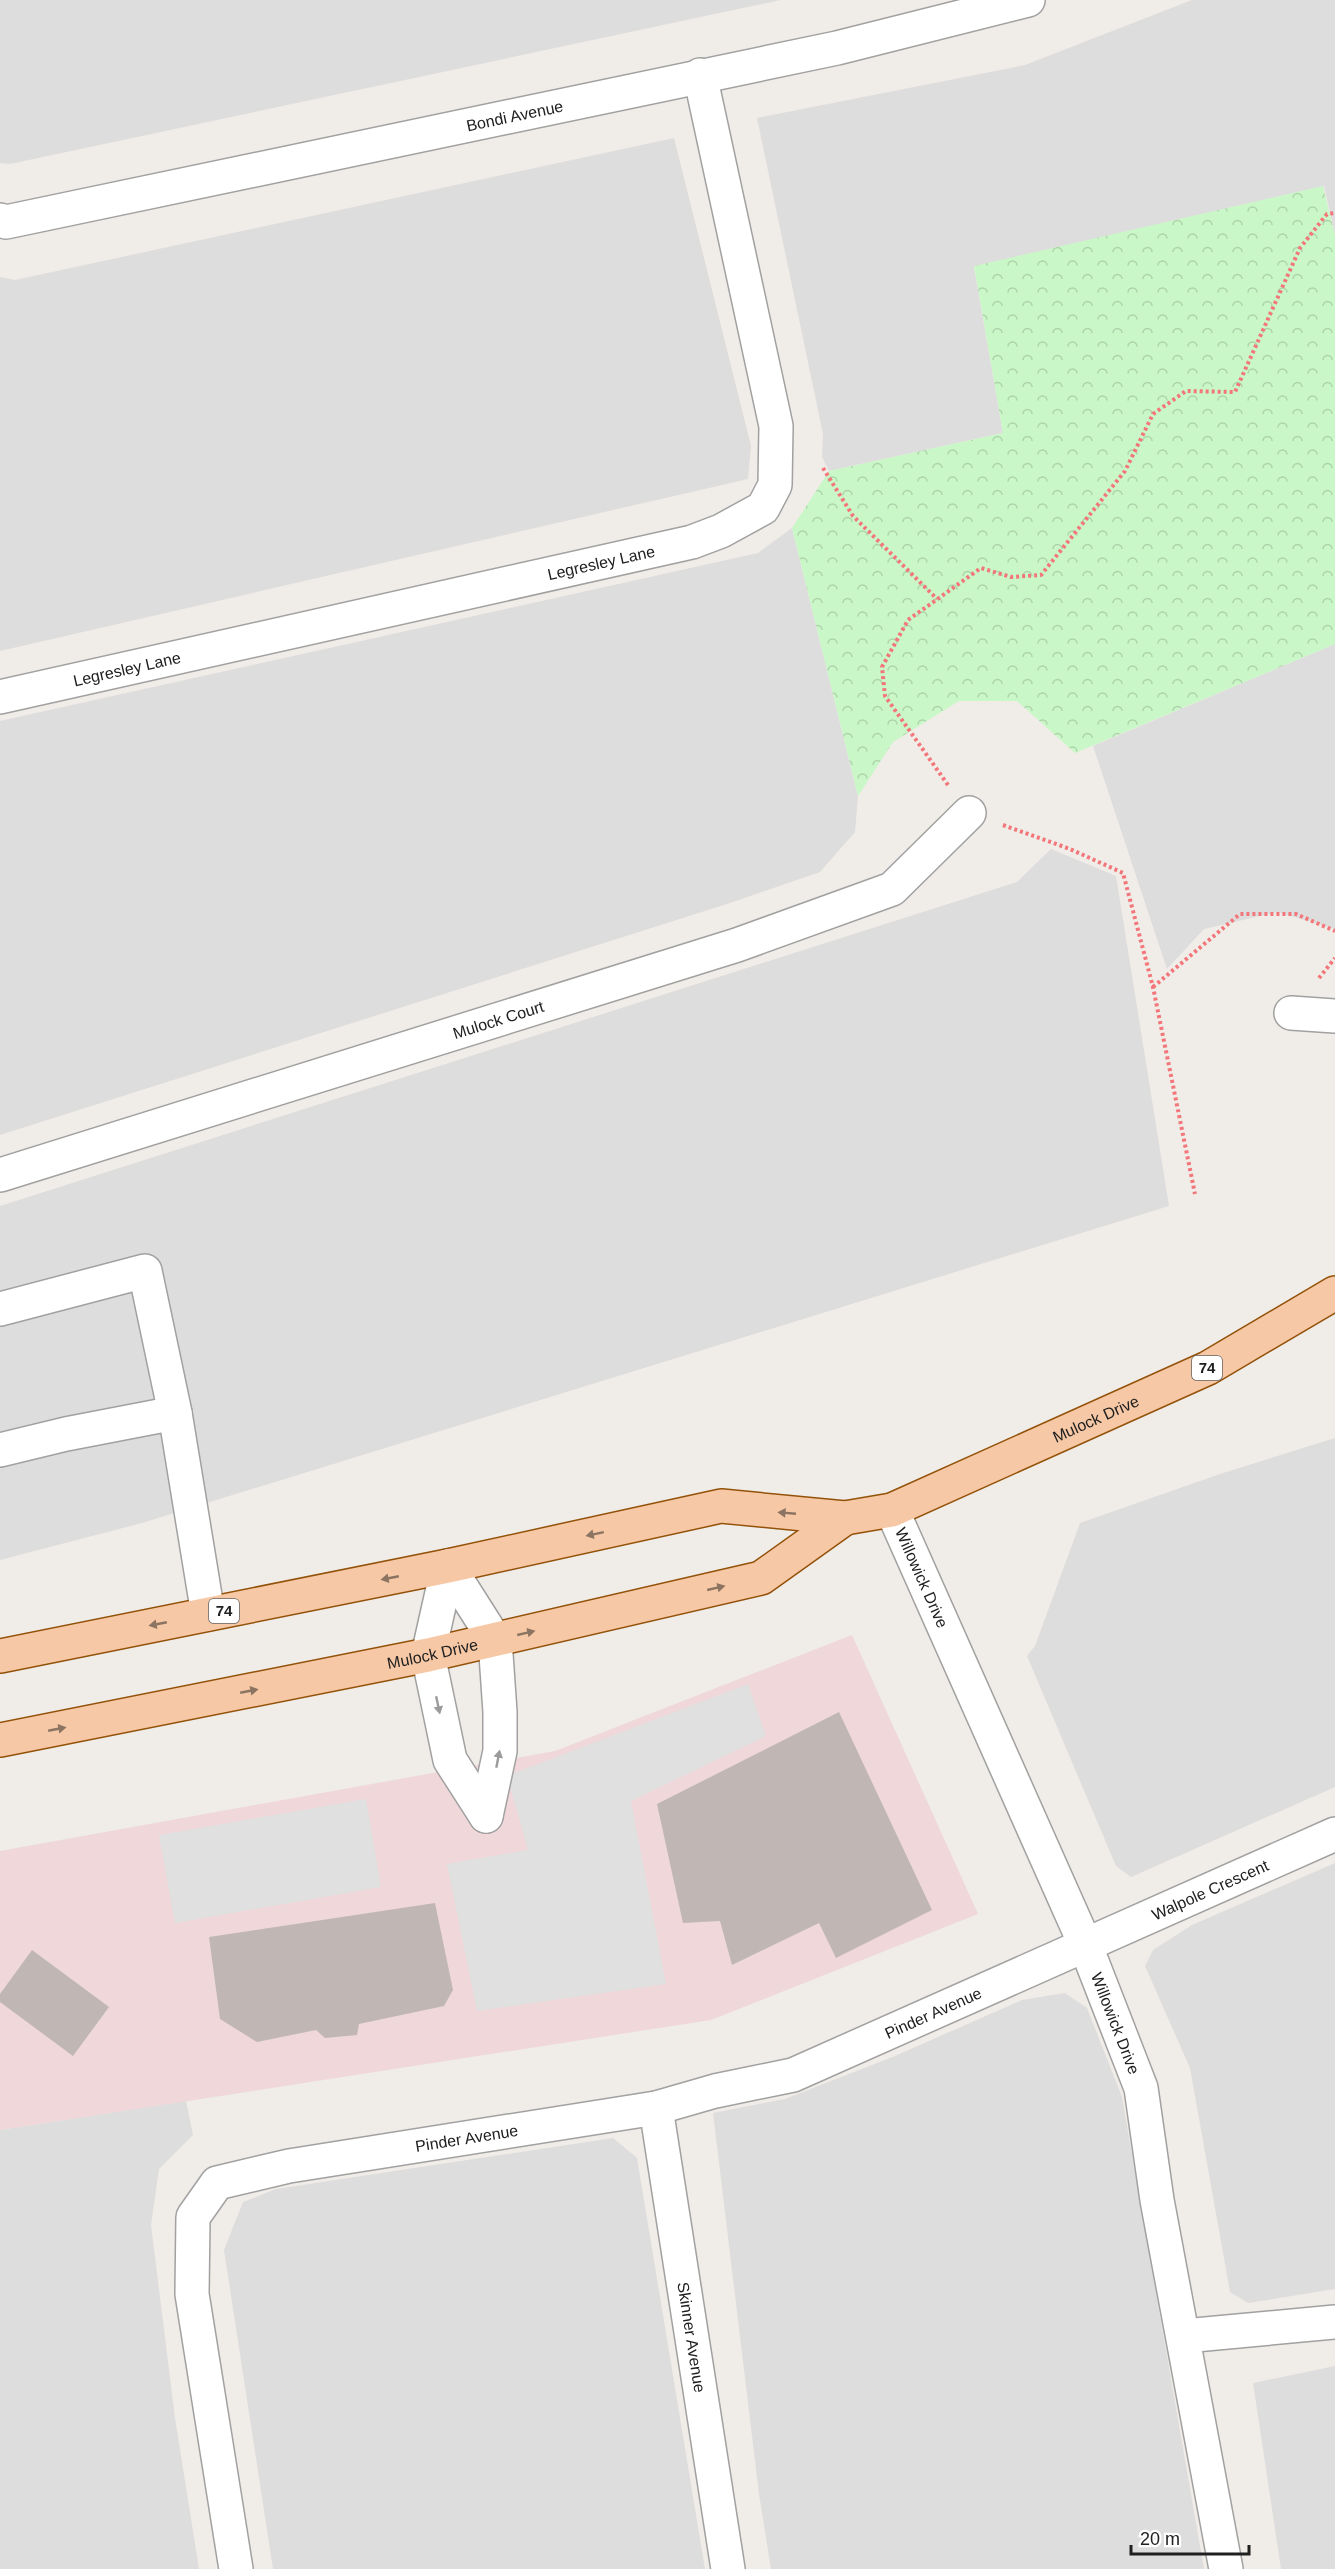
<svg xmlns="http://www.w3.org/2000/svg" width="1335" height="2569" font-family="Helvetica,sans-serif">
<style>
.residential{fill:#dedddd}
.commercial{fill:#efd7da}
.park{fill:url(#park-crowns)}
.parking{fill:#e0e0e0}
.building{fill:#c0b7b4}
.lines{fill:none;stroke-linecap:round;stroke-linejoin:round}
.minor-casing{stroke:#a1a1a1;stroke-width:36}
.major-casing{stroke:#935209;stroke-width:36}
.path{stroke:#f2767a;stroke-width:4;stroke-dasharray:3 3;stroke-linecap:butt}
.minor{stroke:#fff;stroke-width:33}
.major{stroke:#f7c8a5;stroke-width:33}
.oneway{fill:#8c7462}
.oneway2{fill:#9b9b9b}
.labels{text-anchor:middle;stroke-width:4.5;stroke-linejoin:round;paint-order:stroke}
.shield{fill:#fff;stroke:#636363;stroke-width:1.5}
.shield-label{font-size:15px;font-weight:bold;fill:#202020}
.street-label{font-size:16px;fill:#202020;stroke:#fff}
</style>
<defs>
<pattern id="park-crowns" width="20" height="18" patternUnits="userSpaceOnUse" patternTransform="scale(1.5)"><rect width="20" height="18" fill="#caf7c7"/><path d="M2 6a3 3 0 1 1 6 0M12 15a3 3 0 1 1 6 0" fill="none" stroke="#add3ab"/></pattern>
</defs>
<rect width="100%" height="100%" fill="#f0ece7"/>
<g class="residential">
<path d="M0 0H781L10 164 0 163Z"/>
<path d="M1192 0H1335V235L1324 186 974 267 1003 433 829 471 822 457 823 434 757 118 1025 65Z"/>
<path d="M674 138 751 446 748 479 0 651V277L15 280Z"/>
<path d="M792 528 858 796 855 832 820 872 730 903 0 1135V721L758 553Z"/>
<path d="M1335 644V929L1277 912 1204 929 1167 969 1093 746Z"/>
<path d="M1051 849 1116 876 1169 1206 142 1523 0 1560V1206L1017 882Z"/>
<path d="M1335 1438V1787L1131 1877 1116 1866 1027 1656 1035 1646 1080 1523 1220 1474Z"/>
<path d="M1335 1863V2289L1248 2303 1230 2292 1190 2068 1145 1966 1153 1950 1192 1925Z"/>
<path d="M1065 1993 1087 2008 1122 2097 1204 2569H771L759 2494 713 2113 785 2099 895 2056 1022 2000Z"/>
<path d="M186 2101 193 2135 159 2169 151 2225 175 2418 199 2569H0V2130Z"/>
<path d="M613 2138 637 2158 705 2569H273L224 2250 243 2202 276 2189Z"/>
<path d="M1335 2366V2569H1281L1253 2383Z"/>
</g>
<path class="commercial" d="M852 1635 978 1914 711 2020 0 2130V1851L555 1751Z"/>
<path class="park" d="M1323 186 1335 235V644L1075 753 1017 701H959L893 742 858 796 792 528 829 471 1003 433 974 266Z"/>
<g class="parking">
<path d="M748 1684 766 1736 631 1801 666 1984 477 2011 447 1864 528 1850 507 1776Z"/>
<path d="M366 1799 381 1887 175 1923 159 1835Z"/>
</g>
<g class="building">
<path d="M839 1712 932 1910 836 1958 819 1923 732 1965 720 1921 683 1923 657 1804Z"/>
<path d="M435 1903 453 1990 444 2006 359 2024 357 2035 325 2038 316 2030 257 2042 220 2019 209 1937Z"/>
<path d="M32 1950 109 2007 73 2056 0 2002V1994Z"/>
</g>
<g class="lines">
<defs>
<g id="minor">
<path id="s1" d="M0 220 6 222 837 48 1028 0"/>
<path id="s2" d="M0 697 692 542 721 531 763 508 775 485 776 426 700 75"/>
<path d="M1291 1013 1335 1016"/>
<path id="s3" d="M0 1175 737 945 892 889 969 813"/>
<path d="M0 1309 145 1271 175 1413 208 1614"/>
<path d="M0 1450 66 1434 175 1413"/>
<path id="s4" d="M892 1510 1085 1944 1141 2088 1157 2200 1226 2569"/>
<path d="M448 1566 495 1640 500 1712V1751L486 1816"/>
<path d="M448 1566 428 1655 450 1760 486 1816"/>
<path id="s5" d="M656 2108 728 2569"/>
<path d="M1184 2336 1335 2322"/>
<path id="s6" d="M236 2569 192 2294 193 2217 217 2183 289 2166 656 2108 715 2091 793 2075 1335 1834"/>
</g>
<g id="major">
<path id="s7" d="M0 1656 448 1566 721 1506 845 1518 892 1510 1208 1368 1335 1293"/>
<path id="s8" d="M0 1740 428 1655 761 1578 845 1518"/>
</g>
</defs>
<use href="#minor" class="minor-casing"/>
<use href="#major" class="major-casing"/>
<g class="path">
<path d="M823 468 853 516 937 599"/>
<path d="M948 785 885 696 882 667 908 620 981 568 1011 577 1041 575 1125 471 1153 414 1186 391 1235 392 1300 248 1327 214 1335 213"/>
<path d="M1003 825 1070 849 1123 873 1153 987 1195 1194"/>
<path d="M1319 978 1335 958"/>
<path d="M1153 987 1240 914H1296L1335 931"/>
</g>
<use href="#minor" class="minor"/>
<use href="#major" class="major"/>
</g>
<defs><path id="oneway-solid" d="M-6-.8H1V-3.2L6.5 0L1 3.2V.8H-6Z" transform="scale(1.5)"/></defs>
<g class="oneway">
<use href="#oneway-solid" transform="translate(787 1513) rotate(-175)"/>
<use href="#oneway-solid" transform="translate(595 1534) rotate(168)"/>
<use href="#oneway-solid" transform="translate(390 1578) rotate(169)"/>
<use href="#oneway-solid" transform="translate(716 1588) rotate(-13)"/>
<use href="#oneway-solid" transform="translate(158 1624) rotate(169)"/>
<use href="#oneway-solid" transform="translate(526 1633) rotate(-13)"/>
<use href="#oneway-solid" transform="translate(249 1691) rotate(-11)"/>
<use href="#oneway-solid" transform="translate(57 1729) rotate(-11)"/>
</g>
<g class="oneway2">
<use href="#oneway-solid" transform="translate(438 1705) rotate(78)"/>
<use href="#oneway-solid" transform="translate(498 1759) rotate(-79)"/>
</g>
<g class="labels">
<g class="shield">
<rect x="1192" y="1356" width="30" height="24" rx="4.5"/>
<rect x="209" y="1599" width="30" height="24" rx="4.5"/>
</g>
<g class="shield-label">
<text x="1207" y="1373">74</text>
<text x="224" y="1616">74</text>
</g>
<g class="street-label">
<text dy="6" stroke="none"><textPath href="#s1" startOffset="526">Bondi Avenue</textPath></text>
<text dy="6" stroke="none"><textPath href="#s2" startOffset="616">Legresley Lane</textPath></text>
<text dy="6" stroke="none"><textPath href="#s2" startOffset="130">Legresley Lane</textPath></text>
<text dy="6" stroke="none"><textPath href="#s3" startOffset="522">Mulock Court</textPath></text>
<text dy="6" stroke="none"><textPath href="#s7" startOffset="1132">Mulock Drive</textPath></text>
<text dy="6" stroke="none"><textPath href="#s4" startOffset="74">Willowick Drive</textPath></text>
<text dy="6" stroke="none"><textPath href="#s8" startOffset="441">Mulock Drive</textPath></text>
<text dy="6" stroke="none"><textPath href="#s6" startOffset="1440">Walpole Crescent</textPath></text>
<text dy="6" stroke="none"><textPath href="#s6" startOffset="1137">Pinder Avenue</textPath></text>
<text dy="6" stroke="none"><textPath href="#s4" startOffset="560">Willowick Drive</textPath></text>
<text dy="6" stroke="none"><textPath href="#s6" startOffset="651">Pinder Avenue</textPath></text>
<text dy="6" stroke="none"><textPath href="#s5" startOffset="232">Skinner Avenue</textPath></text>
</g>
</g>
<path d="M1131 2545v9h118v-9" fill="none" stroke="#202020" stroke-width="3"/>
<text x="1140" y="2545" font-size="18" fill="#202020" stroke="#ffffff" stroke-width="4.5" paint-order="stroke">20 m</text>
</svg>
